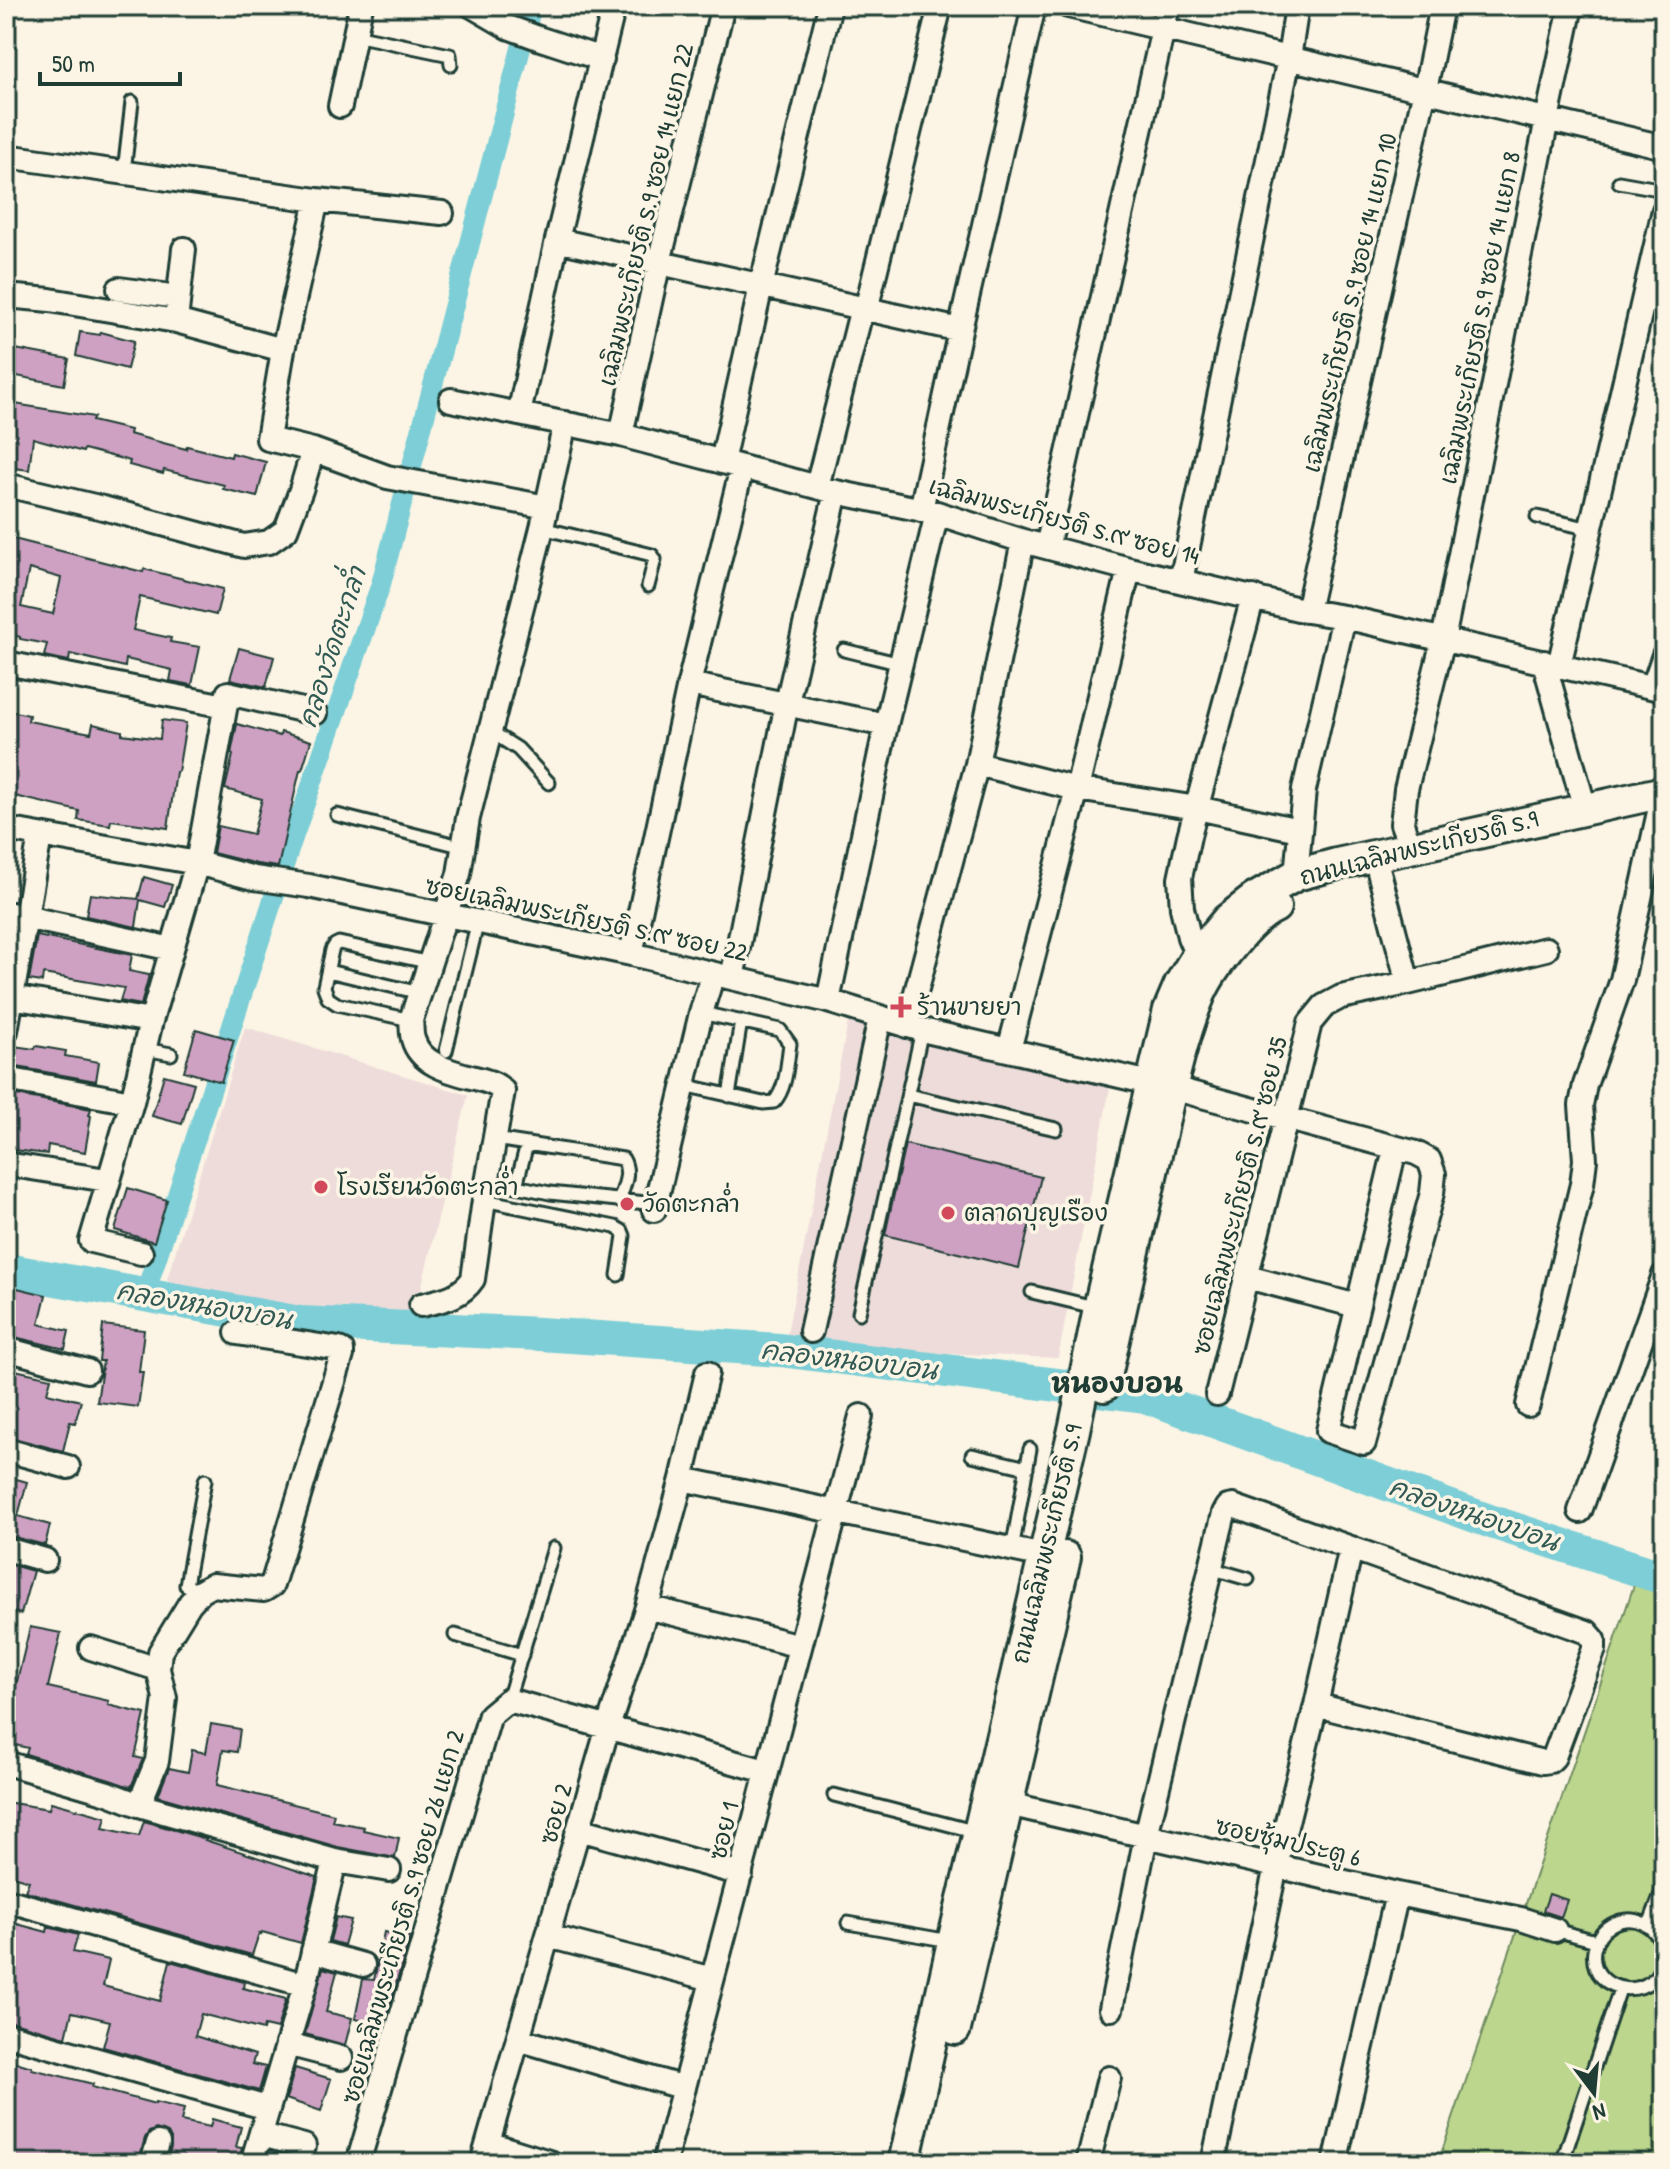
<svg xmlns="http://www.w3.org/2000/svg" width="1670" height="2169" font-family="'Patrick Hand','Playpen Sans Thai',sans-serif">
<rect width="100%" height="100%" fill="#fcf5e5"/>
<filter id="ink" filterUnits="userSpaceOnUse"><feTurbulence type="fractalNoise" baseFrequency=".0125" numOctaves="2"/><feDisplacementMap in="SourceGraphic" scale="16" xChannelSelector="R" yChannelSelector="G"/><feConvolveMatrix kernelMatrix="1 2 1 2 8 2 1 2 1" color-interpolation-filters="sRGB"/></filter>
<g filter="url(#ink)">
<path fill="#eedcda" d="M848,1022L1111,1083L1058,1358L839,1349L785,1344Z
M245,1027L468,1095L415,1314L327,1310L176,1293L167,1279Z"/>
<path fill="#bcd68d" stroke="#6e8a60" stroke-width="2" d="M1636,1579L1664,1591V2163H1438Z"/>
<g fill="none" stroke-linecap="round" stroke-linejoin="round">
<path stroke="#7dced6" stroke-width="20" d="M145,1294L292,841L381,584L532,6"/>
<path stroke="#7dced6" stroke-width="34" d="M6,1270L300,1323L540,1334L780,1350L1145,1396L1492,1522L1664,1578"/>
</g>
<path fill="#cea1c2" stroke="#1f3d34" stroke-width="2" fill-rule="evenodd" d="M80,332L100,335L101,332L134,341L127,369L76,356Z
M10,348L69,359L64,385L6,374Z
M15,404L94,417L92,421L130,430L129,434L186,449L187,446L231,457L232,453L266,462L257,497L223,489L224,485L164,470L163,474L129,465L130,461L84,449L83,452L33,438L29,470L6,467V437L9,438Z
M6,537L143,572L144,569L223,589L216,615L140,597L133,630L171,638L170,642L200,647L192,685L170,681L172,670L126,659L125,667L70,654L69,661L44,656L47,644L20,639V637L14,635L12,644H6ZM29,569L61,578L53,614L21,607Z
M239,648L274,657L266,687L230,679Z
M6,710L29,715L28,721L91,733L93,724L122,731V734L160,739L162,720L186,723L178,772H176L168,828L111,820L110,825L78,820L79,811L6,794Z
M237,724L280,736L281,732L311,741L302,770H300L278,867L257,864L213,853L218,826L253,834L262,799L225,789L233,755L231,754Z
M144,877L172,885L165,907L140,900L136,927L86,916L90,894L138,899Z
M37,936L132,955L129,971L149,975L141,1005L120,1001L124,988L43,974L42,982L29,980Z
M196,1029L234,1040L221,1082L184,1071Z
M6,1045L35,1049L36,1046L66,1051L65,1056L99,1062L96,1081L6,1065Z
M164,1075L194,1083L182,1124L152,1116Z
M6,1093L91,1109L89,1115L91,1116L85,1152L48,1145L47,1154L6,1149Z
M905,1144L1041,1177L1019,1268L885,1235Z
M128,1188L167,1200L154,1242L115,1230Z
M13,1287L46,1295L39,1324L69,1331L65,1349L6,1335V1316Z
M103,1325L144,1330L139,1372H143L138,1407L97,1402L103,1361H99Z
M6,1368L51,1378L47,1393L81,1401L75,1423L70,1422L63,1451L6,1436Z
M6,1476L27,1482L18,1516L50,1525L45,1545L6,1535Z
M8,1564L33,1571L21,1614L6,1610V1572Z
M30,1627L61,1633L48,1687L109,1701L108,1705L145,1714L135,1757L143,1759L131,1787L26,1754L28,1748L6,1743V1679L17,1681Z
M211,1724L240,1729L237,1752L223,1750L217,1785L334,1814L332,1821L364,1827L363,1830L399,1838L395,1858L338,1847L158,1796L169,1768L188,1772L192,1750L206,1753Z
M6,1802L49,1809L51,1802L106,1817L103,1828L139,1836L144,1821L206,1839L205,1840L317,1877L301,1943L262,1932L261,1935L259,1934L252,1955L25,1891L29,1881L6,1874Z
M1549,1894L1567,1900L1561,1917L1543,1911Z
M336,1917L351,1920L344,1945L330,1941Z
M6,1921L47,1932L48,1927L78,1935L73,1952L109,1960L103,1986L160,2001L170,1961L244,1982L243,1988L286,1999L277,2029L264,2026L263,2030L201,2014L195,2036L255,2055L252,2064L266,2067L259,2091L103,2047L110,2021L72,2012L66,2037L6,2020Z
M384,1932L410,1937L384,2025L355,2019L363,1979L374,1980Z
M323,1968L337,1972L326,2012L352,2018L345,2045L305,2034Z
M9,2060L32,2067V2069L93,2084L92,2087L155,2104V2102L184,2109L181,2121L210,2127L212,2119L241,2127L236,2147L242,2148L238,2163H167L171,2147V2139L168,2133L156,2129L149,2132L145,2138L138,2163H6V2069Z
M295,2068L331,2079L321,2111L286,2099Z"/>
<g fill="none" stroke-linecap="round" stroke-linejoin="round">
<g stroke="#1f3d34" stroke-width="17">
<path id="lane" d="M355,35L450,55L451,65
M124,172L132,102
M1619,182L1664,190
M1537,517L1591,529
M542,528L652,555L655,559L648,586
M844,650L901,664
M490,731L518,749L549,783
M337,815L464,847
M328,971L420,993
M411,1020L337,1004L328,998L324,987L332,950L335,945L339,943L431,963
M145,1049L171,1054
M446,1051L478,921
M684,1085L763,1103L774,1102C787,1088 787,1063 790,1044L780,1030L701,1013
M908,1095L1056,1129
M729,1096L741,1021
M495,1139L527,1144
M487,1180L516,1186
M484,1200L615,1227L622,1231L624,1236L618,1275
M619,1201C624,1186 631,1173 623,1159L527,1144L516,1186L550,1193L656,1204
M1032,1292L1098,1308
M859,1313L922,1030
M972,1455L1027,1468
M1012,1550L1030,1449
M1210,1568L1248,1579
M200,1592L186,1585L205,1480
M455,1635L522,1655
M508,1700L554,1548
M834,1795L977,1832
M848,1923L950,1941
M1649,1925L1664,1886
M1555,1930L1596,1941
M1664,1948C1655,1925 1634,1912 1611,1925C1601,1931 1596,1940 1594,1950C1587,1996 1662,2006 1664,1952
M1562,2163L1620,1989"/>
</g>
<g stroke="#1f3d34" stroke-width="28">
<path id="street" d="M472,6L508,27L541,39L602,59
M1068,6L1664,147
M340,106L361,6
M6,156L317,200L442,213
M317,200L283,350L268,439L313,450L387,477L547,507
M557,240L960,330
M119,289L178,297
M6,296L50,300L176,321L283,350
M866,310L940,6
M176,321L184,249
M451,400L621,435L836,492L937,513L1023,541L1129,569L1307,611L1344,617L1664,690
M519,414L557,240L614,6
M621,435L659,262L723,6
M722,462L761,286L830,6
M6,485L103,508L244,546L269,542L286,530L301,490L313,450
M817,487L862,308
M921,510L960,330L1034,6
M1047,547L1168,6
M1181,581L1289,58L1297,6
M1307,611L1425,90L1442,6
M1544,662L1585,809
M6,663L225,706
M1559,666L1664,210
M689,684L886,725
M1653,687L1664,655
M977,764L1077,789L1197,808L1299,830
M6,829L197,863L254,878L309,886L631,954L828,1001L922,1030L1150,1083
M1411,848L1402,824L1406,789L1443,640L1547,119L1571,6
M1379,872L1408,983
M1296,875L1304,790L1344,617
M6,913L172,949
M631,954L689,684L742,467
M1197,956L1189,937L1182,908L1180,878L1189,836L1253,597
M732,978L787,703L836,492
M6,996L151,1021
M828,1001L886,725L937,513
M907,1026L977,764L1023,541
M6,1031L40,836
M1009,1050L1077,789L1129,569
M6,1079L132,1102
M1172,1088L1416,1153L1429,1160L1434,1174L1432,1193L1364,1443L1328,1431L1395,1149
M6,1164L107,1180
M654,1210L701,1013L713,974
M141,1253L91,1241L132,1102L151,1021L197,863L228,693L315,713
M1247,1277L1357,1306
M421,1305C442,1300 460,1298 473,1279L484,1200L503,1091C496,1083 486,1081 475,1078C452,1072 420,1065 413,1039C411,1033 412,1026 411,1020L459,874L468,818L542,528L565,423
M811,1331L880,1018
M6,1349L87,1371
M1217,1394L1310,1023L1324,1006L1341,997L1408,983L1546,949
M1528,1405L1582,1184L1585,1160L1581,1105L1585,1085L1622,980L1659,812
M6,1450L68,1467
M682,1479L1044,1556
M1580,1511L1664,1275
M6,1549L45,1560
M647,1607L800,1646
M91,1648L158,1669
M6,1763L108,1793L139,1805L335,1861L389,1870
M1008,1804L1397,1894L1521,1919L1555,1930
M139,1805L157,1761L165,1698L158,1669L160,1652L190,1603L200,1592L212,1585L264,1590L272,1585L342,1355V1351L339,1349L237,1333
M579,1829L741,1874
M6,1900L305,1985
M548,1936L712,1979
M313,1951L363,1965
M1111,2009L1146,1836L1224,1513L1228,1507L1233,1506L1587,1632L1594,1640V1649L1554,1757L1550,1761L1543,1762L1316,1705
M6,2034L267,2108
M518,2039L684,2088
M287,2044L341,2058
M262,2135L304,2146
M488,2143L552,2163
M152,2163L158,2143
M252,2163L305,1985L335,1861
M358,2163L490,1715L508,1700L766,1771
M482,2163L608,1727L647,1607L682,1479L707,1373
M664,2163L861,1416
M1088,2163L1109,2078
M1213,2163L1276,1866L1316,1705L1351,1548
M1335,2163L1397,1894"/>
</g>
<g stroke="#1f3d34" stroke-width="36">
<path id="secondary" d="M1104,1386C1120,1310 1138,1234 1155,1159C1168,1104 1178,1046 1200,994C1211,969 1250,918 1275,907
M955,2029L1065,1557
M904,2163L953,1942L1074,1430L1099,1308L1169,1010L1180,984L1197,956L1227,920L1254,899L1296,875L1337,864L1664,792"/>
</g>
<use href="#lane" stroke="#fcf5e5" stroke-width="11"/>
<use href="#street" stroke="#fcf5e5" stroke-width="22"/>
<use href="#secondary" stroke="#fcf5e5" stroke-width="30"/>
</g>
</g>
<g fill="#d1495b" stroke="#fcf5e5" stroke-width="3">
<path d="M897 995h8v8h8v8h-8v8h-8v-8h-8v-8h8z"/>
<circle cx="321" cy="1187" r="8"/>
<circle cx="627" cy="1204" r="8"/>
<circle cx="948" cy="1213" r="8"/>
</g>
<g text-anchor="middle" stroke-width="7" stroke-linejoin="round" paint-order="stroke">
<g font-size="24" fill="#1f3d34" stroke="#fcf5e5">
<text transform="translate(646 215) rotate(-77)" y="8">เฉลิมพระเกียรติ ร.9 ซอย 14 แยก 22</text>
<text transform="translate(1350 303) rotate(-77)" y="8">เฉลิมพระเกียรติ ร.9 ซอย 14 แยก 10</text>
<text transform="translate(1480 318) rotate(-79)" y="8">เฉลิมพระเกียรติ ร.9 ซอย 14 แยก 8</text>
<text transform="translate(1064 521) rotate(15)" y="8">เฉลิมพระเกียรติ ร.๙ ซอย 14</text>
<text transform="translate(1419 848) rotate(-14)" y="8">ถนนเฉลิมพระเกียรติ ร.9</text>
<text transform="translate(586 919) rotate(12)" y="8">ซอยเฉลิมพระเกียรติ ร.๙ ซอย 22</text>
<text transform="translate(1240 1196) rotate(-76)" y="8">ซอยเฉลิมพระเกียรติ ร.๙ ซอย 35</text>
<text transform="translate(1047 1544) rotate(-77)" y="8">ถนนเฉลิมพระเกียรติ ร.9</text>
<text transform="translate(556 1814) rotate(-74)" y="8">ซอย 2</text>
<text transform="translate(724 1831) rotate(-76)" y="8">ซอย 1</text>
<text transform="translate(1288 1842) rotate(13)" y="8">ซอยซุ้มประตู 6</text>
<text transform="translate(403 1917) rotate(-74)" y="8">ซอยเฉลิมพระเกียรติ ร.9 ซอย 26 แยก 2</text>
</g>
<g font-size="24" fill="#1f3d34" stroke="#fcf5e5" text-anchor="start">
<text x="917" y="1015">ร้านขายยา</text>
<text x="337" y="1195">โรงเรียนวัดตะกล่ำ</text>
<text x="643" y="1212">วัดตะกล่ำ</text>
<text x="964" y="1221">ตลาดบุญเรือง</text>
</g>
<g font-size="26" font-style="italic" fill="#325a54" stroke="#fcf5e5">
<text transform="translate(332 647) rotate(-72)" y="9">คลองวัดตะกล่ำ</text>
<text transform="translate(204 1305) rotate(10)" y="9">คลองหนองบอน</text>
<text transform="translate(849 1360) rotate(7)" y="9">คลองหนองบอน</text>
<text transform="translate(1474 1514) rotate(19)" y="9">คลองหนองบอน</text>
</g>
<g font-size="28" font-weight="bold" fill="#1f3d34" stroke="#fcf5e5">
<text x="1117" y="1393">หนองบอน</text>
</g>
</g>
<rect width="1670" height="2169" fill="none" stroke="#fcf5e5" stroke-width="32"/>
<rect x="16" y="16" width="1638" height="2137" fill="none" stroke="#1f3d34" stroke-width="3" filter="url(#ink)"/>
<g transform="translate(1594 2093) rotate(164)" stroke="#fcf5e5" stroke-width="6" paint-order="stroke">
<path d="M0-6L14 30L0 20L-14 30Z" fill="#1f3d34"/>
<text y="-12" font-size="22" font-weight="bold" text-anchor="middle" fill="#1f3d34">N</text>
</g>
<path d="M40 72v12h140v-12" fill="none" stroke="#1f3d34" stroke-width="4"/>
<text x="52" y="72" font-size="24" fill="#1f3d34" stroke="#fcf5e5" stroke-width="6" paint-order="stroke">50 m</text>
</svg>
